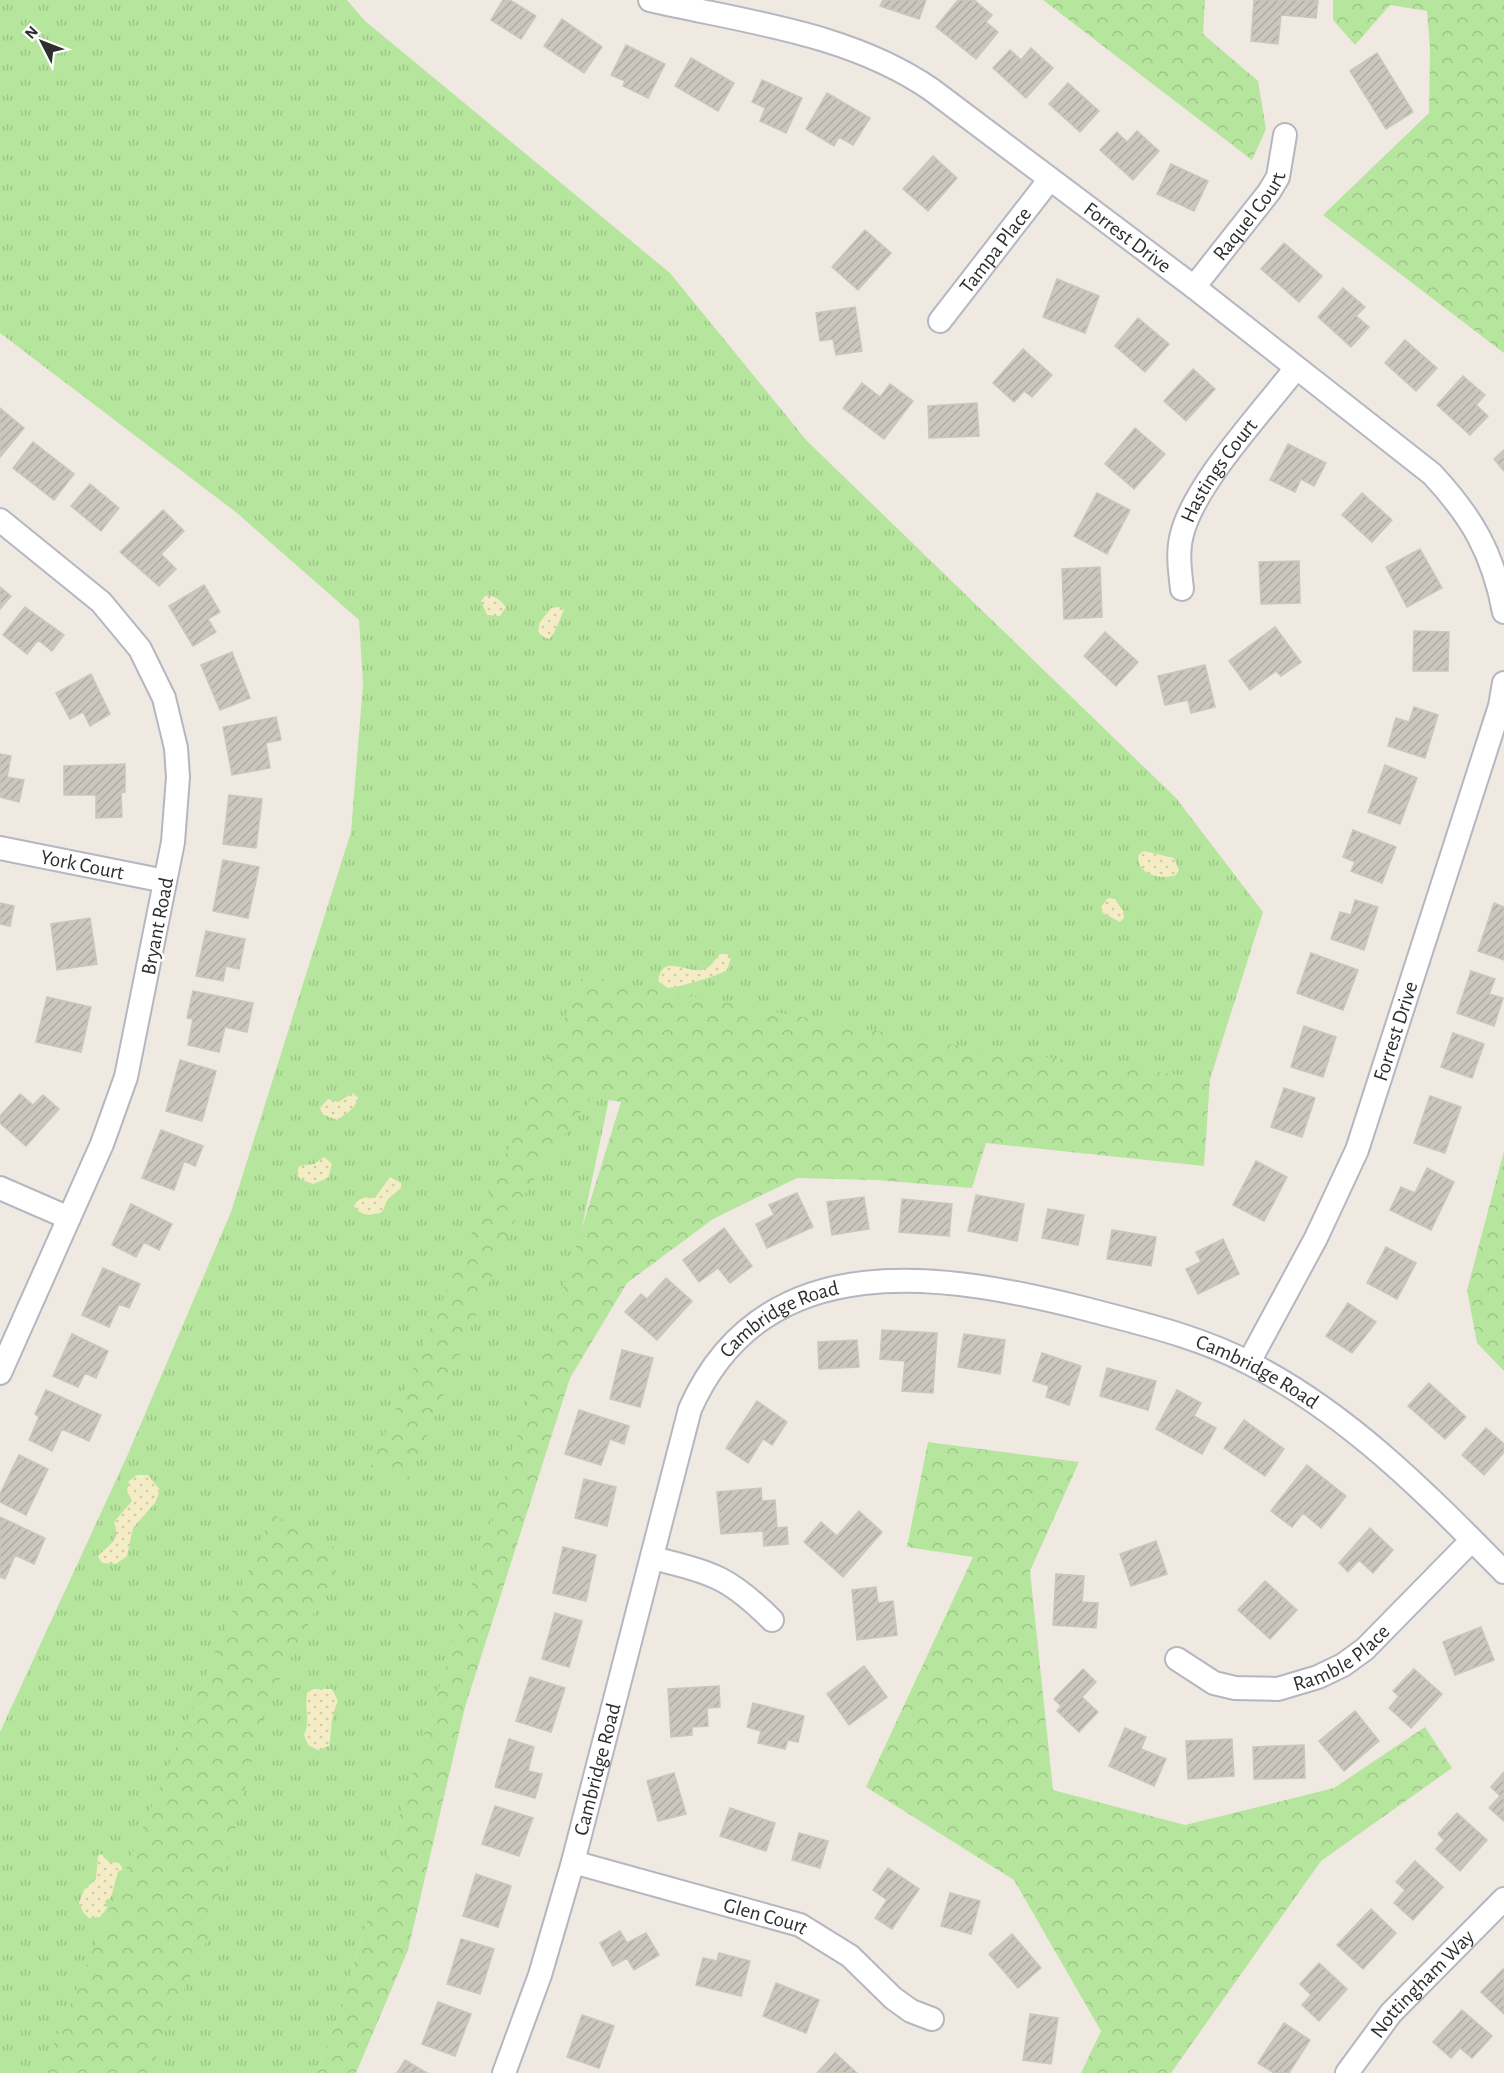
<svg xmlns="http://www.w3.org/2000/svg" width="1504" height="2073" font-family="'Alegreya Sans',sans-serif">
<defs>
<pattern id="grass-tufts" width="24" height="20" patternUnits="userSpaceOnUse" patternTransform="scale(1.5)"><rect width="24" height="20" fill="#b6e59e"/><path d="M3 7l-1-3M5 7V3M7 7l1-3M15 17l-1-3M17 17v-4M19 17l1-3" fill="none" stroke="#9dc588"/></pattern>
<pattern id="forest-crowns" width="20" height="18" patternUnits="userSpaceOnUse" patternTransform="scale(1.5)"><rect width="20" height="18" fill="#b6e59e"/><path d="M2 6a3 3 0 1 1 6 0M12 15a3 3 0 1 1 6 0" fill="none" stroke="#9dc588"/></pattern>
<pattern id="sand-dots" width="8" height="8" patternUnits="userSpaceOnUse" patternTransform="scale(1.5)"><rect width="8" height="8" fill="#f3ecc5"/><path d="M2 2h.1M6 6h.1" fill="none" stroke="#d1cbaa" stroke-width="1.8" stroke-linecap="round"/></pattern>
<pattern id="building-hatch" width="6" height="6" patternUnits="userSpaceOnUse" patternTransform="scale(1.5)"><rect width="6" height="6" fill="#cbc7bf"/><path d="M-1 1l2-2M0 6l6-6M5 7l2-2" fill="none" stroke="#afaba4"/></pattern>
</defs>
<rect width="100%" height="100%" fill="#efe9e1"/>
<path fill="url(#grass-tufts)" d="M0,0H347L365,21L670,273L807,441L1176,798L1263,912L1210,1079L1184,1076L617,1061L581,1232L329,2043L316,2073H0V1732L128,1454L231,1212L351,832L363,684L359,620L237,513L0,333Z"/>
<path fill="url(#forest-crowns)" d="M1043,0H1205L1203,34L1258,81L1266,129L1252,160Z
M1333,0H1504V353L1323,215L1429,113L1430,49L1427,11L1390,5L1355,45L1333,20Z
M583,976L947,1044L1210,1079L1204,1166L986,1143L972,1188L877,1180L797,1178L713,1219L627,1283L570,1378L465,1707L408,1950L356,2073H316L329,2043L621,1102L591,1097L527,1190L406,1486L370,1468Z
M1504,1151V1371L1477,1343L1467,1290Z
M928,1442L1079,1462L1030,1571L1053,1790L1185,1825L1334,1788L1425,1727L1452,1768L1321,1861L1171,2073H1081L1101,2031L1014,1880L866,1787L973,1557L907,1547Z
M272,1514L345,1553L265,1708L208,1938L164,2033L151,2073H42Z"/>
<path fill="url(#sand-dots)" d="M485,596C495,595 500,600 506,607L500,616L487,615L481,601Z
M559,607L564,610C560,618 556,633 549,639L542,636L538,631L540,622L551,608Z
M1144,851L1174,858L1179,870L1176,875C1161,880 1134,874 1139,854Z
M1108,898L1115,899L1123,911L1124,918L1120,922L1103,913L1101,907Z
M720,954H727L731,958L727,970C720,975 677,988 668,988L658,981C663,953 684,973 702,970C710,968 714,961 720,954Z
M353,1093L358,1098C355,1109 346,1114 337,1120L322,1114L320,1108L328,1099L338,1102Z
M324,1157L332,1164L328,1178L313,1184L300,1179L297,1174L299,1166L314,1164Z
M390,1177L401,1183V1188L388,1199L382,1212C370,1216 362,1217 354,1206C360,1196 365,1197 375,1198Z
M137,1475H148L160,1490L155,1503L133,1528L127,1556L116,1564L102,1563L98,1556C110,1543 121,1541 114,1522L132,1501L127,1491L129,1481Z
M313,1689H332L338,1701C329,1721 333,1727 329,1746L318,1750L308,1745L304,1735C311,1719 304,1709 307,1693Z
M101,1854L109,1862L119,1863L123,1869L118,1872L111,1897L105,1901L107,1908L100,1917L89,1918L83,1912L79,1903L84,1890L96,1879L98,1856Z"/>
<path fill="url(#building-hatch)" stroke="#cbc5ba" stroke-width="1.5" d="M503,0H510L536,16L521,39L491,20Z
M883,0H926L919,19L880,6Z
M958,0H974L992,15L986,22L998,32L976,59L936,27Z
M1254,0H1318L1316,18L1281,15L1278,44L1251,41Z
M562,19L602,47L584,73L544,46Z
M626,45L665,64L648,98L623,86L625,81L611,75Z
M1031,48L1053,68L1026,98L993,68L1010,50L1021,60Z
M1377,53L1413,112L1386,129L1350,71Z
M691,58L734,83L718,111L675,86Z
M762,80L802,98L786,133L760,121L765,108L752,102Z
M1068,83L1099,111L1080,132L1049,104Z
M827,93L870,118L853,145L839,137L834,146L806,129Z
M1137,131L1159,151L1133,180L1100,150L1117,132L1127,142Z
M933,156L957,178L928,211L903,189Z
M1171,164L1208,181L1194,211L1157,194Z
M865,230L891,253L858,290L832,267Z
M1284,243L1322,276L1299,302L1261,269Z
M1057,279L1099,296L1085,333L1043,317Z
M1343,288L1365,307L1356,316L1369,327L1351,347L1318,317Z
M855,307L862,351L836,355L833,339L820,341L816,313Z
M1138,318L1169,344L1145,372L1115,346Z
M1405,340L1437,368L1416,391L1385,363Z
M1023,349L1052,375L1032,397L1024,391L1014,402L993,383Z
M1193,369L1215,389L1186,421L1164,401Z
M1463,376L1485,395L1476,405L1488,416L1470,435L1437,405Z
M862,383L880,397L890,384L913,401L884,439L843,408Z
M977,403L979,436L929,438L928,406Z
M0,408L24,428L0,457Z
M1135,428L1165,454L1134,489L1105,464Z
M33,442L74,474L54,500L13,468Z
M1288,444L1326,463L1314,486L1301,479L1295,492L1270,480Z
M1504,450V471L1494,459Z
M90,484L119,508L101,531L71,506Z
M1097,493L1130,510L1107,554L1074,536Z
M1362,493L1392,520L1372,542L1342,515Z
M163,510L184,531L161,554L176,569L159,586L120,552Z
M1420,549L1442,588L1407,607L1386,567Z
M1299,561L1300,603L1261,604L1259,562Z
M1100,567L1102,617L1064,619L1062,569Z
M204,585L220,612L208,619L216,632L193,646L169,606Z
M0,587L11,596L0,609Z
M25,607L64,635L52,651L38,640L27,654L3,635Z
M1275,627L1301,662L1281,676L1276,671L1250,690L1229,661Z
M1414,631L1449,632L1448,671H1413Z
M1105,632L1138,662L1116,686L1084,656Z
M232,652L250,698L220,710L201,665Z
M1205,665L1215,707L1191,713L1188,700L1165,705L1158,676Z
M91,674L110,714L90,726L83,712L70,719L56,693Z
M1414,707L1438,715L1425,758L1388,746L1396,718L1409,722Z
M276,717L281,740L266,743L270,768L232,775L223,727Z
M0,754L11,756L7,777L24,780L19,802L0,797Z
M125,764V792L121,793L122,817L96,818V795H64V766Z
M1385,765L1417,778L1400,824L1368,812Z
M229,795L262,799L256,848L223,844Z
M1353,830L1396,847L1382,883L1351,871L1355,862L1343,857Z
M223,860L259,867L248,918L213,911Z
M1355,900L1378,907L1364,950L1331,939L1340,912L1351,915Z
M0,903L14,906L10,926L0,924Z
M1494,903L1504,907V960L1478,951Z
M90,918L97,964L57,970L51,924Z
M206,931L245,939L239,969L226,966L223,981L196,976Z
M1311,953L1358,970L1343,1010L1297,993Z
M1471,971L1495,979L1489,994L1503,998L1494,1026L1457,1013Z
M193,991L253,1003L247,1032L225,1027L219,1052L188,1045L193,1019L187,1018Z
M47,997L91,1007L81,1052L36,1042Z
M1304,1026L1336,1037L1323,1077L1291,1067Z
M1453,1033L1484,1044L1472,1078L1441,1067Z
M180,1060L216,1071L202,1121L166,1111Z
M1284,1088L1315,1098L1302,1137L1271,1127Z
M20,1094L33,1105L43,1095L59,1109L26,1146L0,1123V1116Z
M1430,1096L1461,1107L1445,1153L1414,1143Z
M161,1130L203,1146L195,1166L184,1161L174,1190L142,1178Z
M1256,1161L1287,1177L1264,1221L1233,1205Z
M1427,1168L1454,1182L1431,1230L1390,1210L1401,1187L1415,1193Z
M797,1193L813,1227L767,1248L756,1224L774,1215L769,1205Z
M976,1195L1024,1204L1017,1241L968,1231Z
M864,1197L869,1229L832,1235L827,1202Z
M902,1199L952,1204L949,1236L899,1232Z
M131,1204L172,1224L159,1250L144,1242L136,1257L112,1245Z
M1048,1209L1084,1215L1078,1245L1042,1238Z
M724,1228L752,1266L730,1283L718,1268L699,1282L683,1260Z
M1112,1230L1156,1237L1151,1266L1107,1259Z
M1223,1239L1239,1274L1198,1294L1186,1269L1201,1262L1196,1252Z
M1386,1247L1416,1263L1397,1299L1367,1283Z
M103,1268L140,1284L129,1308L119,1304L109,1327L82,1315Z
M666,1278L692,1301L657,1340L625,1312L641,1294L647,1299Z
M1348,1303L1376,1322L1352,1353L1326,1336Z
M882,1330L937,1333L933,1393L902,1391L905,1361L880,1359Z
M72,1334L108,1351L96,1378L85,1373L78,1387L53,1376Z
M964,1334L1005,1340L1000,1374L958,1367Z
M857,1340L859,1367L819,1369L818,1342Z
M622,1350L653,1358L640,1407L610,1399Z
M1042,1353L1081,1366L1069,1405L1046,1397L1049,1386L1033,1381Z
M1107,1368L1156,1381L1148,1410L1100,1396Z
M1429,1383L1466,1417L1445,1439L1408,1406Z
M46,1390L101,1415L89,1441L62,1429L52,1451L29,1440L39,1417L35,1414Z
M1177,1390L1201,1403L1194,1416L1216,1428L1202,1454L1156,1429Z
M757,1401L787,1422L772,1445L763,1439L748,1463L726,1448Z
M579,1410L629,1426L624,1444L610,1439L601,1465L565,1454Z
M1244,1420L1284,1449L1265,1476L1224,1448Z
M1486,1428L1504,1444V1452L1484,1475L1462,1455Z
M19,1455L48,1469L26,1515L0,1502V1494Z
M1307,1465L1346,1496L1321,1528L1303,1513L1292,1527L1271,1511Z
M584,1479L616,1487L607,1526L575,1518Z
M761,1488L762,1501L775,1500L777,1528L787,1527L788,1544L764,1546L763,1531L721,1534L717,1492Z
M859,1511L882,1532L843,1577L804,1542L821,1522L837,1536Z
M0,1517L45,1538L34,1564L15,1555L5,1579L0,1577Z
M1370,1528L1393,1550L1373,1573L1359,1560L1348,1572L1339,1563Z
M1156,1541L1167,1574L1131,1586L1120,1554Z
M563,1547L596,1555L586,1601L553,1593Z
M1056,1574L1084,1576L1082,1602L1098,1603L1096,1628L1053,1625Z
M1265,1581L1297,1610L1270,1639L1238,1610Z
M876,1587L878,1603L893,1601L897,1635L857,1640L852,1590Z
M555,1613L582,1621L569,1667L542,1659Z
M1481,1627L1494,1660L1455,1675L1443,1642Z
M864,1666L887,1697L849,1725L827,1694Z
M1083,1669L1096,1682L1082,1697L1098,1712L1079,1732L1057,1711L1061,1706L1054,1699Z
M1414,1669L1442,1694L1411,1728L1389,1708L1399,1696L1393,1691Z
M530,1677L565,1688L551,1732L516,1721Z
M719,1686L720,1707L707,1708L708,1726L692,1727V1735L671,1737L668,1689Z
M753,1703L804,1716L798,1742L788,1740L785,1749L758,1743L761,1731L747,1727Z
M1355,1711L1379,1741L1344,1771L1319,1741Z
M1125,1728L1146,1737L1141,1749L1166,1759L1154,1786L1109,1766Z
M509,1739L534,1747L528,1771L542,1774L535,1798L495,1787Z
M1232,1739L1234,1776L1188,1779L1186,1741Z
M1304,1745L1305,1778L1254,1779L1253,1747Z
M1504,1772V1821L1489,1808L1500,1796L1491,1787Z
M674,1773L686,1814L658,1821L647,1781Z
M495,1806L533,1818L519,1856L482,1844Z
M730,1808L775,1823L766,1851L720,1836Z
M1457,1813L1487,1840L1460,1871L1436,1849L1444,1840L1438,1834Z
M799,1833L828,1841L820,1868L792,1860Z
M1415,1861L1443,1887L1413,1920L1394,1903L1405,1890L1396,1882Z
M888,1868L919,1889L892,1929L875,1918L887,1900L873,1890Z
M476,1874L511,1886L498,1927L463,1916Z
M950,1893L980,1901L971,1934L941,1926Z
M1371,1909L1396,1933L1363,1969L1337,1945Z
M620,1931L627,1943L646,1933L659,1955L634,1970L627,1958L613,1966L600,1943Z
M1012,1934L1041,1968L1018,1988L989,1954Z
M461,1939L494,1949L480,1994L447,1984Z
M719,1953L750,1961L741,1996L696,1985L703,1958L717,1961Z
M1319,1963L1347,1989L1319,2021L1302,2005L1311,1995L1300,1984Z
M1504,1968V2014L1481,1992Z
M776,1983L819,2000L806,2033L763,2016Z
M438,2002L471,2014L455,2056L422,2044Z
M1462,2010L1492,2036L1472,2058L1460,2048L1451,2058L1433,2042Z
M1030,2014L1058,2018L1051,2064L1023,2060Z
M582,2015L614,2026L599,2068L567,2057Z
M1284,2023L1310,2040L1289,2073H1274L1258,2063Z
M835,2053L857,2073L818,2072Z
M405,2060L427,2073H397Z"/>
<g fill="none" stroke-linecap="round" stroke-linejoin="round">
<g stroke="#b4b7c1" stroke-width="26">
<g id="street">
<path id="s1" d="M650,0C745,22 850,33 932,90L1194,287L1432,474C1472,517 1493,553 1504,612"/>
<path id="s2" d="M1194,287L1269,192L1278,177L1285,135"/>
<path id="s3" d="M940,321L1050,179"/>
<path d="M0,520L101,602L140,649L164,698L176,748L178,777L173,842L126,1077L102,1144L0,1373"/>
<path id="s4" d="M1182,589C1180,571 1177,552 1182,534C1195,483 1263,411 1296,368"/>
<path id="s5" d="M0,848L165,881"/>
<path d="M0,1188L69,1218"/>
<path id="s6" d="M1249,1362L1316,1238L1357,1150L1500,706L1504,683"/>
<path d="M653,1558C712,1573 728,1576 772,1620"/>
<path id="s7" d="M1177,1659L1214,1683L1235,1688L1278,1689L1318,1677L1343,1665L1365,1649L1472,1540"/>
<path id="s8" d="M573,1862L800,1925L850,1956L893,1998L911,2011L932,2019"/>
<path id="s9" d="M504,2073L540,1975L573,1862L690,1409C764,1242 946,1273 1090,1310C1143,1324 1200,1337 1249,1363C1348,1413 1427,1494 1504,1572"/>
<path id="s10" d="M1347,2073L1391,2013L1504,1899"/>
</g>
</g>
<use href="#street" stroke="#fff" stroke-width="22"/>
</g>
<g text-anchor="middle" stroke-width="5" stroke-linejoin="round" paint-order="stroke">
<g font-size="21" fill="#2e2e2e" stroke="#fff">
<text dy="7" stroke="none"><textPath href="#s2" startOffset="90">Raquel Court</textPath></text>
<text dy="7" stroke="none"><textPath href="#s1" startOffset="543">Forrest Drive</textPath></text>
<text dy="7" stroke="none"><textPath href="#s3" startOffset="90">Tampa Place</textPath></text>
<text dy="7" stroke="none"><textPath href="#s4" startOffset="129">Hastings Court</textPath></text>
<text dy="7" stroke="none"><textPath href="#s5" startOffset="84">York Court</textPath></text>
<text transform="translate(157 926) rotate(-79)" y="7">Bryant Road</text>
<text dy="7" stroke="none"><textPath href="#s6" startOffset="363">Forrest Drive</textPath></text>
<text dy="7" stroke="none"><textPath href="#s9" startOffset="822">Cambridge Road</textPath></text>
<text dy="7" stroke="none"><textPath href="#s9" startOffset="1324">Cambridge Road</textPath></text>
<text dy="7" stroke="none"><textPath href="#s7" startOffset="180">Ramble Place</textPath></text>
<text dy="7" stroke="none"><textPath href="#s9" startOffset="318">Cambridge Road</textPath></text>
<text dy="7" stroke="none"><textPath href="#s8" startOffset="200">Glen Court</textPath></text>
<text dy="7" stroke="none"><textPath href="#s10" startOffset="117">Nottingham Way</textPath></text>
</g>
</g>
<g transform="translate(42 42) rotate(312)" stroke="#ffffff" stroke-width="4.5" paint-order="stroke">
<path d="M0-4.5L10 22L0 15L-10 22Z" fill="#2e2e2e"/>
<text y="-9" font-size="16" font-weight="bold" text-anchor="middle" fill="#2e2e2e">N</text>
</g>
</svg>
